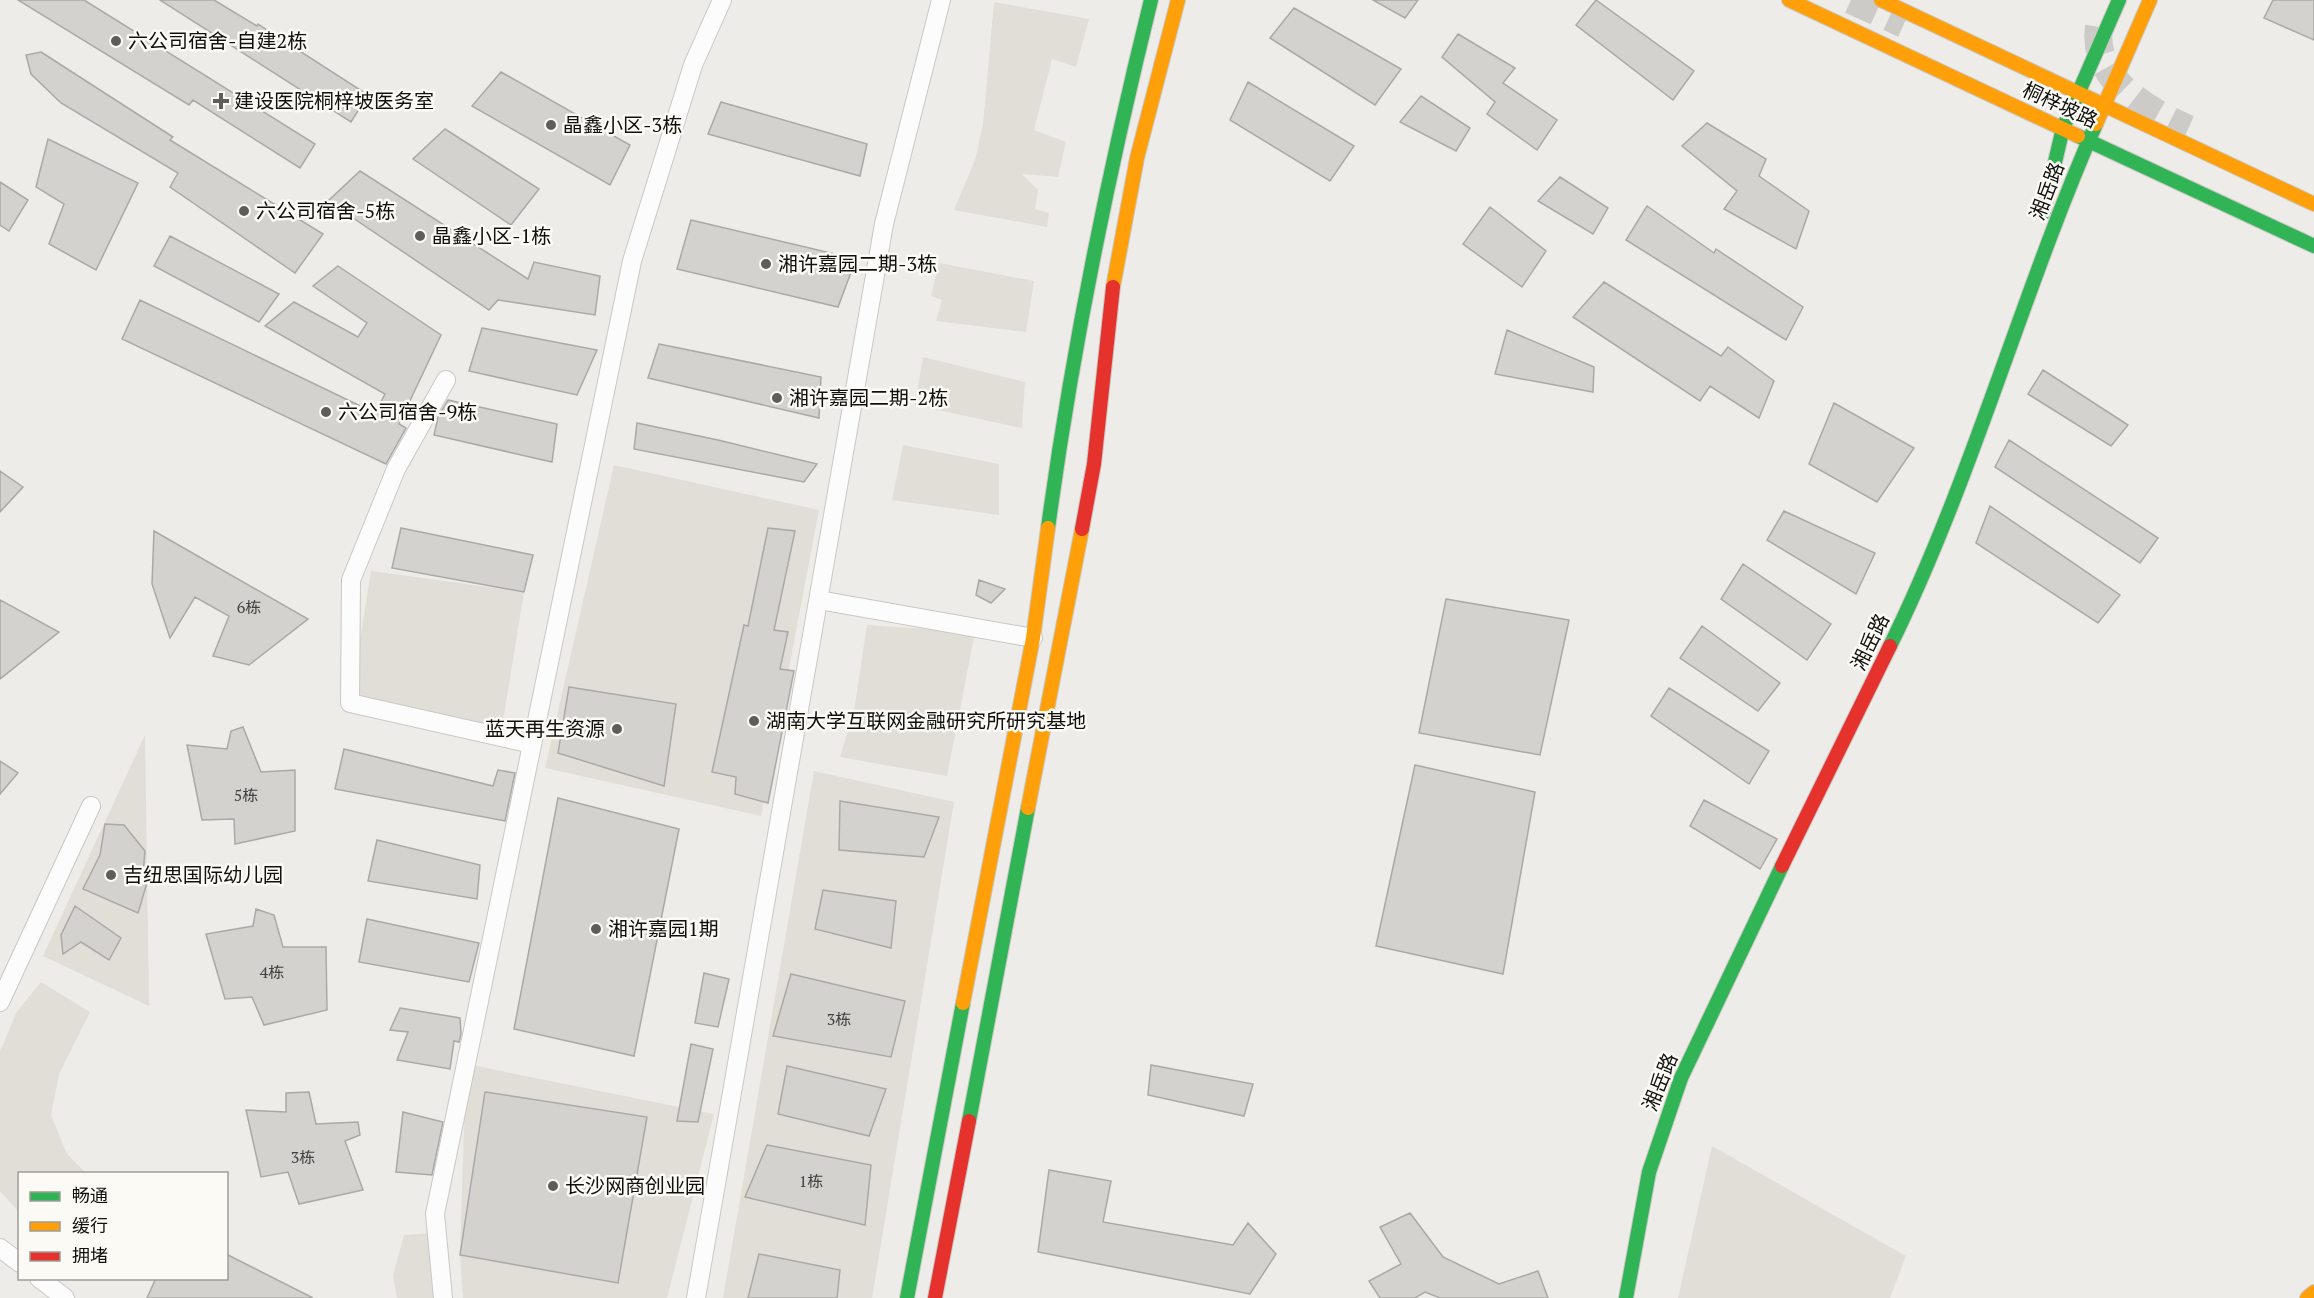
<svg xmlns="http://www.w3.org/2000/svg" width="2314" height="1298" font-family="'PT Serif','Noto Sans SC',serif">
<rect width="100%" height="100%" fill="#edece8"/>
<path fill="#e0ded7" d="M994,2L1089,19L1076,67L1052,59L1034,130L1066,142L1058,177L1022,174L1038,190L1035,209L1049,213L1047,227L954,210L975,160L983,125Z
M939,263L1034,281L1026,332L936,321L942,300L931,296Z
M923,357L1025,382L1022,428L915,405Z
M903,445L999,464V515L892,500Z
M614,465L819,510L761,816L545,768Z
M371,571L524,592L501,733L350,703Z
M867,625L975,632L947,776L840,757L854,711Z
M145,735L149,1006L43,956Z
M814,771L954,802L872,1298H723Z
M41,982L90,1012L59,1074L51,1115L67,1154L86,1173L20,1174L19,1212L0,1191V1052L16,1013Z
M466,1064L714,1114L667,1298H463L460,1255Z
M1712,1146L1906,1256L1890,1298H1678Z
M432,1233L437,1298H397L393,1276L404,1235Z"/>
<path fill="#d3d2cf" stroke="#aaa9a7" stroke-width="1.5" d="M18,0H84L315,144L300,168L193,100L189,105Z
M160,0H214L257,26L258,24L368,95L351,122Z
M1373,0H1418L1405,18Z
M1596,0L1694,71L1673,100L1576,25Z
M2273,0H2314V40L2264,18Z
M1294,8L1401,69L1375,105L1270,38Z
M1458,34L1515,68L1503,83L1557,120L1537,150L1487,114L1495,102L1442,57Z
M41,52L173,137L170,140L323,234L295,273L170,187L178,173L61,103L31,74L26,55Z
M501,72L630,145L610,185L472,106Z
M1248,82L1354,146L1330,181L1230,120Z
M1421,96L1470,128L1456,151L1400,122Z
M721,102L867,144L860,176L708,134Z
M1707,123L1766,159L1759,176L1809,211L1796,249L1724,209L1737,191L1682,146Z
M445,129L539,189L511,225L413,159Z
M48,139L138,183L96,270L49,244L64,204L36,187Z
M360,171L528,279L534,262L600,276L595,315L498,300L489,310L328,201Z
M1560,177L1608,208L1593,234L1538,201Z
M0,182L28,200L9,231L0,225Z
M1647,206L1714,253L1716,249L1803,307L1786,340L1626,240Z
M1490,207L1546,251L1522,287L1463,244Z
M691,220L856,259L838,307L677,269Z
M170,236L279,294L259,322L154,266Z
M338,266L441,335L399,424L406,428L386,464L122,339L140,300L375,413L385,394L265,326L294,302L358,337L367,323L313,286Z
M1604,282L1721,356L1728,347L1774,381L1759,418L1710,386L1700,401L1573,317Z
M482,328L597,350L577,395L469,371Z
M1507,330L1594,367L1593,392L1495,374Z
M659,344L821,377L819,418L648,378Z
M2043,370L2128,425L2111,446L2028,394Z
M448,400L557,424L552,462L434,435L438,417Z
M1834,403L1914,448L1877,502L1809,464Z
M637,423L718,440L817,464L804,482L634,449Z
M2009,440L2158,538L2140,563L1995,467Z
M0,471L23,487L0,512Z
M1990,506L2120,595L2098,623L1976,543Z
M1784,511L1875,553L1856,594L1767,540Z
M401,528L533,555L524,592L392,568Z
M768,528L795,531L774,630L788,632L780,669L794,671L768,803L735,794L736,777L712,772L744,625L748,626Z
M154,531L308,619L249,665L213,656L229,616L195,597L170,638L152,584Z
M1743,564L1831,624L1807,660L1721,599Z
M979,580L1005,589L991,603L976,595Z
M1446,599L1569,620L1540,755L1419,733Z
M0,600L59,632L0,679Z
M1702,626L1780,683L1758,711L1680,658Z
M569,687L676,704L664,786L558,753Z
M1669,688L1769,751L1749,784L1651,716Z
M243,727L261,772L295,770V831L235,844L234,819L202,820L187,745L227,749L231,731Z
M344,749L493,786L498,770L515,773L505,821L335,789Z
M0,761L18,773L0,794Z
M1415,765L1535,792L1503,974L1376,946Z
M558,798L679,829L634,1056L514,1029Z
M1704,800L1777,839L1760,869L1690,826Z
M840,801L939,817L924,857L839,850Z
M105,824L124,825L145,851L143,874L146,886L138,913L83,889L100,855Z
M377,840L480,865L477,899L368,881Z
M823,890L896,901L891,948L815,929Z
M75,906L121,938L109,960L81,942L63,954L61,935Z
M256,909L274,915L283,947H326L327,1010L264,1025L252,997L225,999L206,934L253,926Z
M367,919L479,943L469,982L359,962Z
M704,973L729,979L718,1027L695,1023Z
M791,974L905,1001L891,1057L773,1036Z
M400,1008L460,1018L461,1034L459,1042L454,1041L450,1069L397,1060L408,1032L390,1030Z
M691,1044L713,1049L698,1122L677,1121Z
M1151,1065L1253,1084L1244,1116L1148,1095Z
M787,1066L886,1089L869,1136L778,1114Z
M309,1092L316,1124L358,1122L360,1135L345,1141L363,1190L299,1204L288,1172L261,1177L246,1110L286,1112V1093Z
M485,1092L647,1117L618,1283L460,1255Z
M403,1112L443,1122L432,1175L396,1172Z
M767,1145L871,1165L865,1225L745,1197Z
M1049,1170L1111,1181L1103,1222L1233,1245L1248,1223L1276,1254L1250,1294L1038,1252Z
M1410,1213L1443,1257L1499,1284L1538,1271L1548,1298H1440L1425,1292L1415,1298H1380L1369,1281L1401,1264L1380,1227Z
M226,1254L313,1298H147L156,1278H226Z
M759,1254L840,1270L837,1298H748Z"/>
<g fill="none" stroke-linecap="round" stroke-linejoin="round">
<path stroke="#cccbc7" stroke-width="28" stroke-dasharray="28 14" stroke-linecap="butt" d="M1851,0L1904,24
M2099,27C2091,79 2148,111 2188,129"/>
<g stroke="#c9c8c5" stroke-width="20">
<path id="street" d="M446,380L396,469L351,580L350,703L532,744
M819,600L1033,638
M0,1002L91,806
M0,1248L20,1263
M39,1278L65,1298
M443,1298L435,1214L632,261L693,65L722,0
M696,1298L884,224L941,0"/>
</g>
<g stroke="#c9c8c5" stroke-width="16">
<path id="fast" d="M2078,136L2314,246
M2043,213L2063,128L2119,0
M1048,528C1072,350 1108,174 1151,0
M1890,646C1973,477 2021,295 2096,124
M969,1121L1028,808
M907,1298L963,1003
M1626,1298L1649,1172L1681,1078L1782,866"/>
</g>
<g stroke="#c9c8c5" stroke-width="16">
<path id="slow" d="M1789,0L2078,136
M1881,0L2314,204
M2096,124L2150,0
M1113,287L1137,158L1178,0
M1028,808L1082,529
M963,1003L1033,638L1048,528
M2307,1298L2314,1292"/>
</g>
<g stroke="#c9c8c5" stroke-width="16">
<path id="jam" d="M1082,529L1094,464L1113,287
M1782,866L1890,646
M935,1298L969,1121"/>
</g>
<use href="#street" stroke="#fcfcfc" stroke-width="18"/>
<use href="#fast" stroke="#30b455" stroke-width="14"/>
<use href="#slow" stroke="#ff9f0a" stroke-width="14"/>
<use href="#jam" stroke="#e5322d" stroke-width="14"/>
</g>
<g fill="#5d5d5a" stroke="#fbfaf5" stroke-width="2">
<circle cx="116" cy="41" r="6"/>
<path d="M218 92h6v6h6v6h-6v6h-6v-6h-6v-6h6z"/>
<circle cx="551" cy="125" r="6"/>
<circle cx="244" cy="211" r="6"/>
<circle cx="420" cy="236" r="6"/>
<circle cx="766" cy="264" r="6"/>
<circle cx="777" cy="398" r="6"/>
<circle cx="326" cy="412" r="6"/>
<circle cx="754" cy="721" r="6"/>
<circle cx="617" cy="729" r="6"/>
<circle cx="111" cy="875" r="6"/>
<circle cx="596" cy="929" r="6"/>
<circle cx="553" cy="1186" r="6"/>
</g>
<g text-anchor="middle" stroke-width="5" stroke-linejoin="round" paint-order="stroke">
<g font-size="16" fill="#41403e">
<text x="249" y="613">6栋</text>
<text x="246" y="801">5栋</text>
<text x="272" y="978">4栋</text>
<text x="839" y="1025">3栋</text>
<text x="303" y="1163">3栋</text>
<text x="811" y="1187">1栋</text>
</g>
<g font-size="20" fill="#10100e" stroke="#fbfaf5" text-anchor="start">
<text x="128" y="48">六公司宿舍-自建2栋</text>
<text x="234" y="108">建设医院桐梓坡医务室</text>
<text x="563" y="132">晶鑫小区-3栋</text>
<text x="256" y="218">六公司宿舍-5栋</text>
<text x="432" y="243">晶鑫小区-1栋</text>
<text x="778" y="271">湘许嘉园二期-3栋</text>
<text x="789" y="405">湘许嘉园二期-2栋</text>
<text x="338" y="419">六公司宿舍-9栋</text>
<text x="766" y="728">湖南大学互联网金融研究所研究基地</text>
<text x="605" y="736" text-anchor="end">蓝天再生资源</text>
<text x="123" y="882">吉纽思国际幼儿园</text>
<text x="608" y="936">湘许嘉园1期</text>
<text x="565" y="1193">长沙网商创业园</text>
</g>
<g font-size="20" fill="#10100e" stroke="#fbfaf5">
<text transform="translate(2060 105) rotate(25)" y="7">桐梓坡路</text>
<text transform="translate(2047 191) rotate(-69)" y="7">湘岳路</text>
<text transform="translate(1870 642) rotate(-64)" y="7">湘岳路</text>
<text transform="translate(1660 1082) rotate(-68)" y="7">湘岳路</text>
</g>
</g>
<rect x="18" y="1172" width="210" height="108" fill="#fbfaf5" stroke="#9d9c99" stroke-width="1.5"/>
<rect x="30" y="1192" width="30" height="9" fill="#30b455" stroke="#9d9c99" stroke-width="1.5"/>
<text x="72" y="1202" font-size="18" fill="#10100e">畅通</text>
<rect x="30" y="1222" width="30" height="9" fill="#ff9f0a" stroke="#9d9c99" stroke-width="1.5"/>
<text x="72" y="1232" font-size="18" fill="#10100e">缓行</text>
<rect x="30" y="1252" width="30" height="9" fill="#e5322d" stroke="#9d9c99" stroke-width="1.5"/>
<text x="72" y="1262" font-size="18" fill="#10100e">拥堵</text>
</svg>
